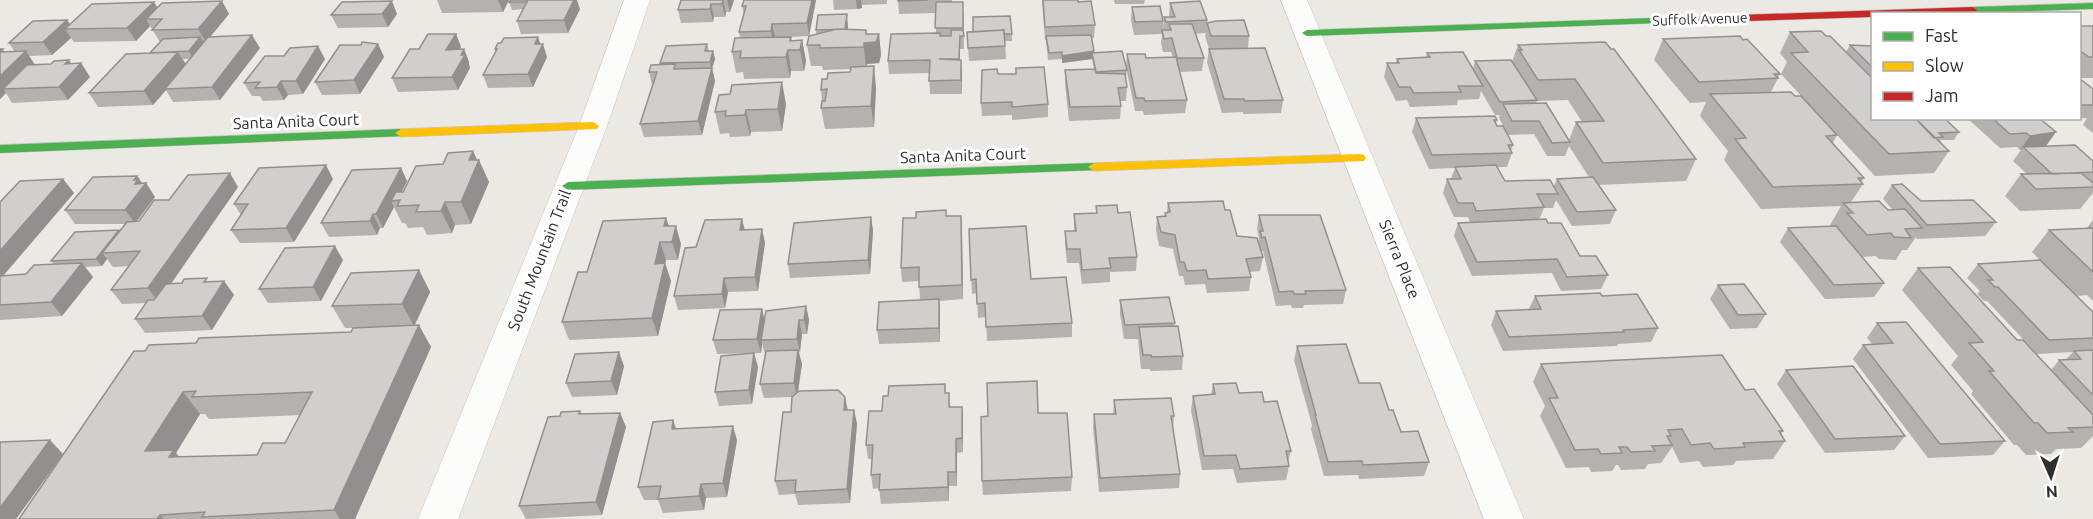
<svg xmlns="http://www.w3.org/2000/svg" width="2093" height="519" font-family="Ubuntu,sans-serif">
<rect width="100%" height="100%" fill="#ece8e4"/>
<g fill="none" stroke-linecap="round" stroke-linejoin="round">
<g stroke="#c5c4c5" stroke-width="1">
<path id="street" d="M624,0H650L607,126L458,519H418L579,126Z
M1281,0H1307L1524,519H1484Z"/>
</g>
<g stroke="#c5c4c5" stroke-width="1">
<path id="fast" d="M2093,3V9L1972,13L1967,10L1972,7Z
M1682,17L1686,18V22L1307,36L1302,33L1307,30Z
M401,129L407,133L405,136L0,153V145Z
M1094,163L1098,164L1100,167L1098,170L568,190L562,186L568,182Z"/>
</g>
<g stroke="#c5c4c5" stroke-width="1">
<path id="slow" d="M593,122L599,126L597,129L401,137L395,133L401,129Z
M1360,154L1364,155L1366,158L1364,161L1094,171L1088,167L1094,163Z"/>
</g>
<g stroke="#c5c4c5" stroke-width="1">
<path id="jam" d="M1972,7L1977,10L1976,12L1872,14V17L1682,23L1677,20L1682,17Z"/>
</g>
<use href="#street" fill="#fcfcfb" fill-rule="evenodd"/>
<use href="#fast" fill="#4caf50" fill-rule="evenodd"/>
<use href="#slow" fill="#ffc107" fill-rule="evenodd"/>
<use href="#jam" fill="#c62828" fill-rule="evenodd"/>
</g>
<path fill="#b4b1af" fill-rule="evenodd" d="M437,0H509L503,12L442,13Z
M511,0L580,9L568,33L521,34L517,21L523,9L512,10L509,2Z
M681,0H734L730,12H726L725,17H714L713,22L681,23L678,10Z
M744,0H816L809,36L816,34V30L848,27V29L867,34H879L881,55L879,63L867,64V67L876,88L874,127L825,129L821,108L822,101L821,90L827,79L850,72V69L823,70L822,66H811L807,45L809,36L791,37L792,41L802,40L806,61L804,71H791L790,78L744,79L743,72L736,73L732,52L740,38L739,32L744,14L742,6Z
M833,0H887V4L862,5V8L857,9L834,10Z
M898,0H952V2L964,15V49H960V60L962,74V94H930L929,73L889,74L888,61L936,33V13L899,14Z
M1042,0H1078L1095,25L1094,38H1091L1094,52L1127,70L1126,78H1125L1127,87L1126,101H1120L1121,106L1120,119L1069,121L1065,84V70L1094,69L1092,59L1062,63V59L1048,60L1046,40H1045Z
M1114,0H1145L1144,4H1115Z
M222,1L229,14L210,37L260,48L220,100L173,102L166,90L153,105L98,107L89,93L151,53L160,42L150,26L136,41L74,42L71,38L52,55L29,56L35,65L81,63L90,77L68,100L12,103L6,93L0,99V49H3L5,52H15L9,43L67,20L70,24L154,2L157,8ZM183,59H190L186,64Z
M1170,3L1207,20V23L1249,36L1248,48L1283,100L1281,113L1243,114V112L1222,113L1207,62L1209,49L1205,36L1206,33L1195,34L1204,58L1202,71L1179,72L1187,100L1185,113L1144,115L1143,111H1135L1126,67L1127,54L1146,58L1173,57L1171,52H1163L1161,43L1162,34L1134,35L1131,20L1132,7L1163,21V30L1164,17H1169Z
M397,14L388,27L338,28L331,15Z
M2079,26H2093V78H2079Z
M967,32L1012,34V41H1005L1006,59L969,61Z
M1790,32L1826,36L1846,52L1850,45L1872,46V118L1959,132L1954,140H1941L1940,143L1949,151L1934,173L1875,176L1823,120L1837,135L1833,143L1864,178L1861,182L1863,184L1851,202L1888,210H1893L1883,199L1892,185L1921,201L1996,222L1985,236L1917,239L1916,237L1907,250H1902L1896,260L1879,259L1876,256L1861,257L1884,283L1874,297L1825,299L1780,242L1788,228L1831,227L1830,225L1841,206L1761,209L1724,160L1728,151L1700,116L1706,102L1690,103L1654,60L1663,39L1780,74L1771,92L1795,96H1801L1781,74L1787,62L1780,53Z
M456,34L461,47L459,49H464L469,62V64L470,68L458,90L398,92L392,78L419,49Z
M1605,42L1696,159L1686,181L1599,185L1616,210L1610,224L1572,226L1556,200L1553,208H1544L1539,220L1548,223L1580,256L1608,275L1601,289L1561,291L1552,273L1472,276L1454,236L1458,223L1470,222L1468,217H1454L1443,193L1447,179H1451L1455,168L1429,169L1412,132L1416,118L1497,120L1496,124L1513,145L1511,151L1512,153L1507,167H1497L1505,181L1554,186L1557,179L1589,177L1569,146L1565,156H1547L1534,134L1508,135L1499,118L1500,115H1495L1481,91L1479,99L1458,100L1457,105L1410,107L1407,100L1396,101L1384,77L1387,63H1396L1397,59L1426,57L1427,53L1473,69L1475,61L1512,62L1518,45ZM1568,100L1582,122H1576L1569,140L1536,103L1537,101Z
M378,44L384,57L360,94L322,95L315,82Z
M541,44L547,57L533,87L488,88L483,75L496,52L495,49Z
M707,44L709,51H713L715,59L712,68L715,81L702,135L644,137L640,124L652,85L649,72L661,65L660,63Z
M325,59L303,94L288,95L284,100L263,101L260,96H252L244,83Z
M998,74L1048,104V117L1012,120V115L982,116L981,103Z
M2079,78L2093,89V133L2083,125L2087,118L2058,119L2057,118H2079Z
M786,104L782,131L751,132L750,136L730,137L729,133L720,134L715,112Z
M1967,118H2039L2046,146L2041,147L2093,161V193L2080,209L2020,211L2005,196L2021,174H2027L2013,161L2021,150H2020L2017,147L2000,148Z
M473,151L489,182L471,224L455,225L452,233L427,235L423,227L408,228L405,223H402L394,207L383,228H380L377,235L329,237L321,223L401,168L407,181L402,192L443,164Z
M137,176L142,183H146L155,197L137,221H139L169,200L238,187L171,284L224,281L234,295L212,330L145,333L135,319L146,303L122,304L111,290L129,266L113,267L107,259L102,266L85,267L93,277L62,316L0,320V202L63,179L74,193L3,276L26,274L54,264L51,261L119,230L120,231L125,224H75L65,210Z
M333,179L294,242L240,243L231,230L241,215L234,204Z
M1168,203L1225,210L1237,236L1258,243L1259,238L1257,229L1259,215L1346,290L1343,304L1304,305L1303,308H1292L1291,305L1276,306L1263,251H1261L1263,257L1260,271L1250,272L1251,277L1249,291L1207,293L1205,284L1185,285L1183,276H1179L1173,249L1159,246L1156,230L1157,217L1165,216V213L1167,212Z
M1096,206L1118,213L1137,257L1136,271L1110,272V282L1082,284L1079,263H1067L1065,245V231H1074V214L1096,213Z
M946,210V216H961L963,299L939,301L940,313V342L879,344L877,330L920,300L919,281L902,282L901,268L916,218Z
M871,217L873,231L870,274L790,278L788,264Z
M666,218L669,226L681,244L678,260H666L665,263L671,281L658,336L569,340L562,322L587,272Z
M742,219L745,230L762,229L765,243L758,291L728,292L725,308L678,310L674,296L696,247Z
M2093,220V301L2087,295L2076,296L2093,312V436L2081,448L2056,449L2051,454L2026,455L2017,445H2014L1971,394L1973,391L1951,365L1958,356L1902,290L1918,268L2017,340L2051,370L2059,360L2066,359L2073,352L2037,354L1987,301H1984L1977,294L1980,291L1967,278L1978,264L2041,261L2032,252L2049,230L2086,229Z
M969,229L1031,279L1072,323V337L987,341L986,317L978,318L977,293L972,294Z
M343,260L321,301L268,303L259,289Z
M419,270L430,292L415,325L431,347L355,519H19L62,456L16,519H0L63,454L145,351L196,343L351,332L353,328H345L332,306ZM200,414H205L209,419L300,415L285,443L257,455L179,457L176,453Z
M1718,285L1766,314L1757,328L1730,329L1710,299Z
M1535,296H1602L1658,328L1651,342L1618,344L1617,346L1503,351L1491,325L1496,311L1529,309Z
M1120,300L1175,323L1174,326L1183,356L1182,370L1150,371V369H1141L1138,339H1124L1120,314Z
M806,306L809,320L807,334H802L799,353L802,364L798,392L847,410H854L857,424L850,503L798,505L795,494L779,495L775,481L791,412L792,397L764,398L760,384L765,354L762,344L761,353L717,354L713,340L762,309L765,320Z
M1877,323L2005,441L1993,455L1928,458L1853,359L1863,345H1873L1867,338Z
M1297,346L1359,383L1389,410L1401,432L1429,462L1424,476L1359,479L1358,475L1324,476L1311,429L1312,425L1294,360Z
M1541,364L1745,390L1783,431L1781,434L1785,441L1773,459L1736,461L1733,465L1703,467L1699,461L1680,463L1672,447L1661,463L1648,464L1645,469L1621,470L1618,465H1616L1612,471L1591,472L1589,467L1566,468L1540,416L1545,406L1533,382Z
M624,366L617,395L572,397L566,383Z
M758,367L752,404L719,406L715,392Z
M1786,370L1905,436L1894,450L1825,453L1777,384Z
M945,384L946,393L951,407H962L963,421V452L957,453V486H949V501L881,504L879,488L873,489L871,475L872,459H868L866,445L888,396Z
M1213,384L1264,402L1291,451L1288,462L1289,466L1286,480L1237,483L1233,469L1202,470L1191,410L1193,396L1211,395Z
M1114,400L1174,416L1173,429L1180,474L1179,488L1099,492L1093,428L1094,414H1113Z
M580,411L582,414L620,413L626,427L602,515L526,519L519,506L560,416Z
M1038,413L1072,477L1071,491L983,495L982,481Z
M676,429L737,440L727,497L706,498L704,510L663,513L658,500H644L638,487Z"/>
<path fill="#92908e" d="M498,0H509L503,12Z
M574,0H577L580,9L568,33L564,20Z
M723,0L726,12L725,17L722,4Z
M727,0H734L730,12Z
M812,0H816L809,36L807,23Z
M856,0H861L862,8L857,9Z
M222,1L229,14L206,42L198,29Z
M392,1L397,14L388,27L382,14Z
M154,2L162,15L146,19L150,26L136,41L127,28Z
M711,4L714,17L713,22L710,9Z
M847,14L848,27L847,42L845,29Z
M67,20L73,29H65L71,38L52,55L43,42Z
M772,24L775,37L773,44L771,31Z
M866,30L868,43L879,34L881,55L879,63L867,64L866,68L864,47Z
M456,34L461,47L452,63L446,50Z
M252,35L260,48L220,100L212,87Z
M200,37L205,44L193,58L189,51Z
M538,37L541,46L543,44L547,57L533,87L528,74L535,44Z
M802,40L806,61L804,71L800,50Z
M378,44L384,57L360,94L354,80Z
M318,46L325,59L303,94L296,81Z
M464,49L469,62V64L470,68L458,90L452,77L461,55Z
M788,50L791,71L790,78L786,57Z
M26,51L35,65L3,89L6,93L0,99V76Z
M713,51L715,59L712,68L715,81L702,135L698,121L711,69L710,62Z
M1094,51V59L1092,53V59L1062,63V56Z
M178,52L186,65L165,89L166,90L153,105L144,91Z
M69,60L75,70L81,63L90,77L68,100L59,87L65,64Z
M961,60L962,74V94L961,80Z
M874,66L876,88L874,127L871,106Z
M281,81L288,95L284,100L277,87Z
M782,82L786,104L782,131L778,109Z
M746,110L751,132L750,136L745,115Z
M2056,132L2046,146L2025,149L2023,147L2021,150H2020L2030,136Z
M473,151L478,163L479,160L489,182L471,224L461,202L469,160Z
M326,165L333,179L294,242L286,228Z
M401,168L407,181L397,200L391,201L394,207L383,228L376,214Z
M230,173L238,187L158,302L148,288Z
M137,176L144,186L146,183L155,197L135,223L125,210L134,180Z
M63,179L74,193L2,277L0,275V251Z
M445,202L455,225L452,233L441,211Z
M373,214L380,228L377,235L370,221Z
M961,216L962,230L963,299L962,285Z
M871,217L873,231L870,274L868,260Z
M666,218L672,236L664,226Z
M742,219L745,233L740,230Z
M676,226L681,244L678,260L672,242Z
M762,229L765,243L758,291L755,277Z
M119,230L124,237L102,253L107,259L102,266L96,259Z
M660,242L666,260L660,282L655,264Z
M335,246L343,260L321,301L313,287Z
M82,263L93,277L62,316L51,302Z
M665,263L671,281L658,336L652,318Z
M419,270L430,292L414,326L402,304Z
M724,278L728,292L725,308L722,294Z
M224,281L234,295L212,330L202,316Z
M939,299L940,313V342L939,328Z
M806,306L809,320L807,334L804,320Z
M762,309L765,323L761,340L762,344L761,353L757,339Z
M799,320L802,334L800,353L797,339Z
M419,325L431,347L355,519H340L334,510Z
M798,350L802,364L797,397L794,383Z
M619,352L624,366L617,395L611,381Z
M754,353L758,367L752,404L749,390Z
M183,392L200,414L176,453L192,472L145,451Z
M845,397L848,411L844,410Z
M962,407L963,421V452L962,438Z
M854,410L857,424L850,503L847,489Z
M620,413L626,427L602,515L596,502Z
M673,420L678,434L672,429Z
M733,426L737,440L727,497L723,483Z
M956,439L957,453V486L956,472Z
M50,440L63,454L16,519H0V508Z
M948,472L949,486V501L948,487Z
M701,484L706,498L704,510L699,496Z
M160,515L164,519H158Z"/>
<path fill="#d1cecb" stroke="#92908e" stroke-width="1.5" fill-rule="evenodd" d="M511,0H528L527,2H509Z
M528,0H574L564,20L517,21Z
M681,0H723L722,4H711L710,9L678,10Z
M744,0H812L807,23L772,24L771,31L739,32L746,6H742Z
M898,0H928L898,1Z
M1043,0H1078V2L1091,1L1095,25L1045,27Z
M222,1L198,29L152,30L162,19H146L162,3Z
M392,1L382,14L331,15L342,2Z
M1200,1L1207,20L1166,22L1164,17H1175L1170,3Z
M154,2L127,28L65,29L92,4Z
M936,2H963V28H935Z
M1160,6L1163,21L1135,22L1132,7Z
M847,14L845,29L816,30L818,15Z
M1010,16L1012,34H1004V30L973,32V17Z
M67,20L43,42L9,43L33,21Z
M1244,20L1249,36H1211L1207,23L1216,21Z
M1169,24H1192L1204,58H1177L1172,38L1164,39L1162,30H1171Z
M2079,26H2093V57H2089L2079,50Z
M837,29L866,30V34H879L876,42L864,43V47L820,48V45H807L809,36Z
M951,30H963L964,36H960L959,59H939L961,60V80L929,81L930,60L888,61L891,34L940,33V36H951Z
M1004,30L1005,46L968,48L967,32Z
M1821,31L1826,36H1830L1872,78V118H1915L1949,151L1889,154L1791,53L1808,52L1790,32Z
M428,34H456L446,50L464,49L461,55H465L452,77L392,78L410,49H419Z
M252,35L212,87L165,89L208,37Z
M1091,35L1094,51L1062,56V52L1049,53L1046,36Z
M1740,36L1743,40L1747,39L1780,74H1774L1778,78L1699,82L1663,39Z
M200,37L189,51L150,53L163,39Z
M538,37L535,44H543L528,74L483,75L497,49H495L498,43H501L504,38Z
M791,37L790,41L802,40L800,50H788L786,57L740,58L741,51L732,52L735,38Z
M362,42L378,44L354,80L315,82L340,45H361Z
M1605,42L1611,49H1614L1696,159L1603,163L1576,122L1604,121L1575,79L1538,80L1519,50H1522L1518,45Z
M707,44L705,51H713L710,62L660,63L666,46Z
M1850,45L1872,46V67Z
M318,46L296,81H281L277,87L255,88L260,82L244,83L265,56H284L290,48Z
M1265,48L1283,100L1245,101L1244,99H1224L1209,49Z
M0,49H3L0,52L26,51L0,76Z
M1122,51L1127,70L1096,72L1092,53Z
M178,52L144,91L89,93L126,54Z
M1463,52L1483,86H1458L1461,92L1414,93L1410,87H1399L1387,63H1399L1397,59L1430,57L1427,53Z
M1127,54H1145L1146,58L1176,57L1187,100L1145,101L1144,98H1136Z
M69,60L65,64L81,63L59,87L3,89L27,65L51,64L54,61Z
M1511,60L1537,100L1500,102L1475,61Z
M675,64L674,69L712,68L698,121L640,124L657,72H649L651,65Z
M874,66L871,106L821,108L822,101H825L827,89L821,90L822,79H827L828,73L850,72L851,67Z
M1044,67L1048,104L1012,107V102L981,103L982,70L997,69L998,74H1016V68Z
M1095,69L1096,73L1125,74L1127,87L1118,88L1121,106L1070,107L1065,70Z
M2079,78L2093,89V105H2079Z
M782,82L778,109L746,110L745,115L725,116L726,111L715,112L719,95L730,94L732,85Z
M1791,92L1795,96H1801L1837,135L1826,136L1864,178H1858L1863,184L1773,187L1735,139L1746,138L1710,94Z
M1546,103L1570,142L1552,143L1539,121H1512L1503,104Z
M1495,116L1497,120H1494L1497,126H1503L1513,145H1508L1512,153L1432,155L1416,118Z
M1915,118H1944L1959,132L1939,133L1943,137L1934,138Z
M1992,118H2039L2056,132L2030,136L2026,133L2010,134Z
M2075,145L2093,161V172L2052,174L2023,147Z
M473,151L469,160H479L461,202H445L441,211L416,212L419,205L397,206L400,200L391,201L396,192H403L416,166L443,164L448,153Z
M326,165L286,228L231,230L248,204H234L259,168Z
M1496,165L1505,181L1550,180L1558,194H1537L1544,207L1476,211L1473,203H1458L1447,179H1461L1455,167Z
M401,168L376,214H373L370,221L321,223L352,170Z
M230,173L148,288L111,290L140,251L102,253L127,222L139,221L154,200H169L188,175Z
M2081,173L2093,183V187L2036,189L2021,174Z
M137,176L134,180L138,179L135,184L146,183L125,210H65L93,177Z
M1593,177L1616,210L1577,212L1557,179Z
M63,179L0,251V202L1,201L20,181Z
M1902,184L1921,201L1973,200L1996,222L1927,225L1892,185Z
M1223,201L1225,210H1230L1237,236L1257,238L1263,257L1246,259L1251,277L1208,279L1206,270L1187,271L1184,262H1180L1175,235L1161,232L1157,217L1166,216L1165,213L1170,212L1168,203Z
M1879,201L1888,210L1905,209L1922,228L1905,229L1911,238L1894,237L1891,233L1867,235L1847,213H1853L1843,203Z
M1117,205L1118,213L1130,212L1137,257L1109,258L1111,268L1082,270L1080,249H1067L1065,231H1076L1074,214L1097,213L1096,206Z
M946,210V216H961L962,285L919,287V267L901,268L903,218H916V212Z
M1259,215H1320L1346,290L1305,291L1306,294H1294L1293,291L1279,292L1265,237L1262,238L1260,231H1263Z
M871,217L868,260L788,264L794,223Z
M666,218L664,226H676L672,242H660L655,264L665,263L652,318L562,322L578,272H587L603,221Z
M742,219L740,230L762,229L755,277L724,278L722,294L674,296L685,248L696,247L705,220Z
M1546,219L1548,223H1561L1580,256H1596L1608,275L1567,277L1557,259L1477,262L1458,223Z
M1026,226L1031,279L1066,277L1072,323L986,327L985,303L977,304L976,279L971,280L969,229Z
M1836,226L1884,283L1834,285L1788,228Z
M2093,228V272L2049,230Z
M119,230L96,259L51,261L75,232Z
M335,246L313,287L259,289L285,248Z
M2040,260L2093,312V338L2049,340L1998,287H1995L1988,280H1993L1978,264Z
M82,263L51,302L0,305V276L26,274L34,265Z
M1950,267L2017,340H2023L2093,415V427L2068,428L2073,432L2047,433L2038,423H2034L1989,371H1994L1969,343L1983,342L1918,268Z
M419,270L402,304L332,306L351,273Z
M207,278L204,282L224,281L202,316L135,319L148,300H154L166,284L182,283L184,279Z
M1744,284L1766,314L1738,315L1718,285Z
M1600,293L1602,296L1637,294L1658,328L1623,330L1624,332L1509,337L1496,311L1541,309L1535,296Z
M1169,297L1175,323L1125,325L1120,300Z
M939,299V328L877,330L879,302Z
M806,306L804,320H799L797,339L761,340L766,311Z
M762,309L757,339L713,340L720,310Z
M1906,322L2005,441L1940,444L1863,345L1893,343L1877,323Z
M419,325L334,510L202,517L205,512L160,515L157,519H19L134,351H145L149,345L196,343L199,338L351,332L353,328ZM196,391L192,397L312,392L285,443H263L257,455L169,457L174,450L145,451L183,392Z
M1178,326L1183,356L1152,357L1151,355H1143L1139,327Z
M1346,344L1359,383H1380L1389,410H1393L1401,432L1418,431L1429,462L1363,465L1362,461L1328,462L1315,415H1316L1297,346Z
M798,350L794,383L760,384L766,351Z
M2093,350V395L2059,360L2081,359L2074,351Z
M619,352L611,381L566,383L575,354Z
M754,353L749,390L715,392L721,356Z
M1722,355L1745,390L1754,389L1783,431H1779L1785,441L1743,443L1745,447L1714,449L1710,443L1691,445L1682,429L1668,430L1671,436H1667L1672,445L1652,446L1655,451L1631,452L1627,447H1619L1622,453L1601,454L1598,449L1575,450L1549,398H1558L1541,364Z
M1853,366L1905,436L1835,439L1786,370Z
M1037,381L1038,413H1067L1072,477L982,481L981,417L988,416L987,383Z
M1236,383L1239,393L1262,392L1264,402L1277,401L1291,451H1286L1289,466L1240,469L1236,455L1204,456L1193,396L1215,394L1213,384Z
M945,384V393H949V407H962V438L956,439V472H948V487L879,490L880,474L871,475L873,445H866L869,411H882L883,396H888L889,386Z
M838,390L845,397L844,410H854L847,489L795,492L796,480L775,481L783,412H791L792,397L799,391Z
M1171,398L1174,416H1171L1180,474L1100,478L1094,414H1116L1114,400Z
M580,411L579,414L620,413L596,502L519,506L548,417L560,416L561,412Z
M673,420L672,429L733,426L723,483L701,484L699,496L658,499L661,486L638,487L653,422Z
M50,440L0,508V442Z"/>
<g text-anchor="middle" stroke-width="6" stroke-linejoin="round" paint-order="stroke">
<g font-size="14" fill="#2e2e2e" stroke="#fff">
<text transform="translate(1700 19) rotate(-2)" y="5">Suffolk Avenue</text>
</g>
<g font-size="16" fill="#2e2e2e" stroke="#fff">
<text transform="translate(296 121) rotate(-2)" y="6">Santa Anita Court</text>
<text transform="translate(963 155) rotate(-2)" y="6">Santa Anita Court</text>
<text transform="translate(1400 259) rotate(68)" y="6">Sierra Place</text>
<text transform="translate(539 260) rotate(-69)" y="6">South Mountain Trail</text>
</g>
</g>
<rect x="1871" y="12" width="210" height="108" fill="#ffffff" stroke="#ababab" stroke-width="1.5"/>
<rect x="1883" y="32" width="30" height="9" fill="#4caf50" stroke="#ababab" stroke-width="1.5"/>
<text x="1925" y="42" font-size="18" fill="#2e2e2e">Fast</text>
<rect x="1883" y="62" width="30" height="9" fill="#ffc107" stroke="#ababab" stroke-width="1.5"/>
<text x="1925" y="72" font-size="18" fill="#2e2e2e">Slow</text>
<rect x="1883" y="92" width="30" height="9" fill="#c62828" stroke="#ababab" stroke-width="1.5"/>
<text x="1925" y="102" font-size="18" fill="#2e2e2e">Jam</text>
<g transform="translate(2051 477) rotate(177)" stroke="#ffffff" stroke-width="4.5" paint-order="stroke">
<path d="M0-4.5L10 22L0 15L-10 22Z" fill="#2e2e2e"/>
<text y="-9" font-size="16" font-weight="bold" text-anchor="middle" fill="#2e2e2e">N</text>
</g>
</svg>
